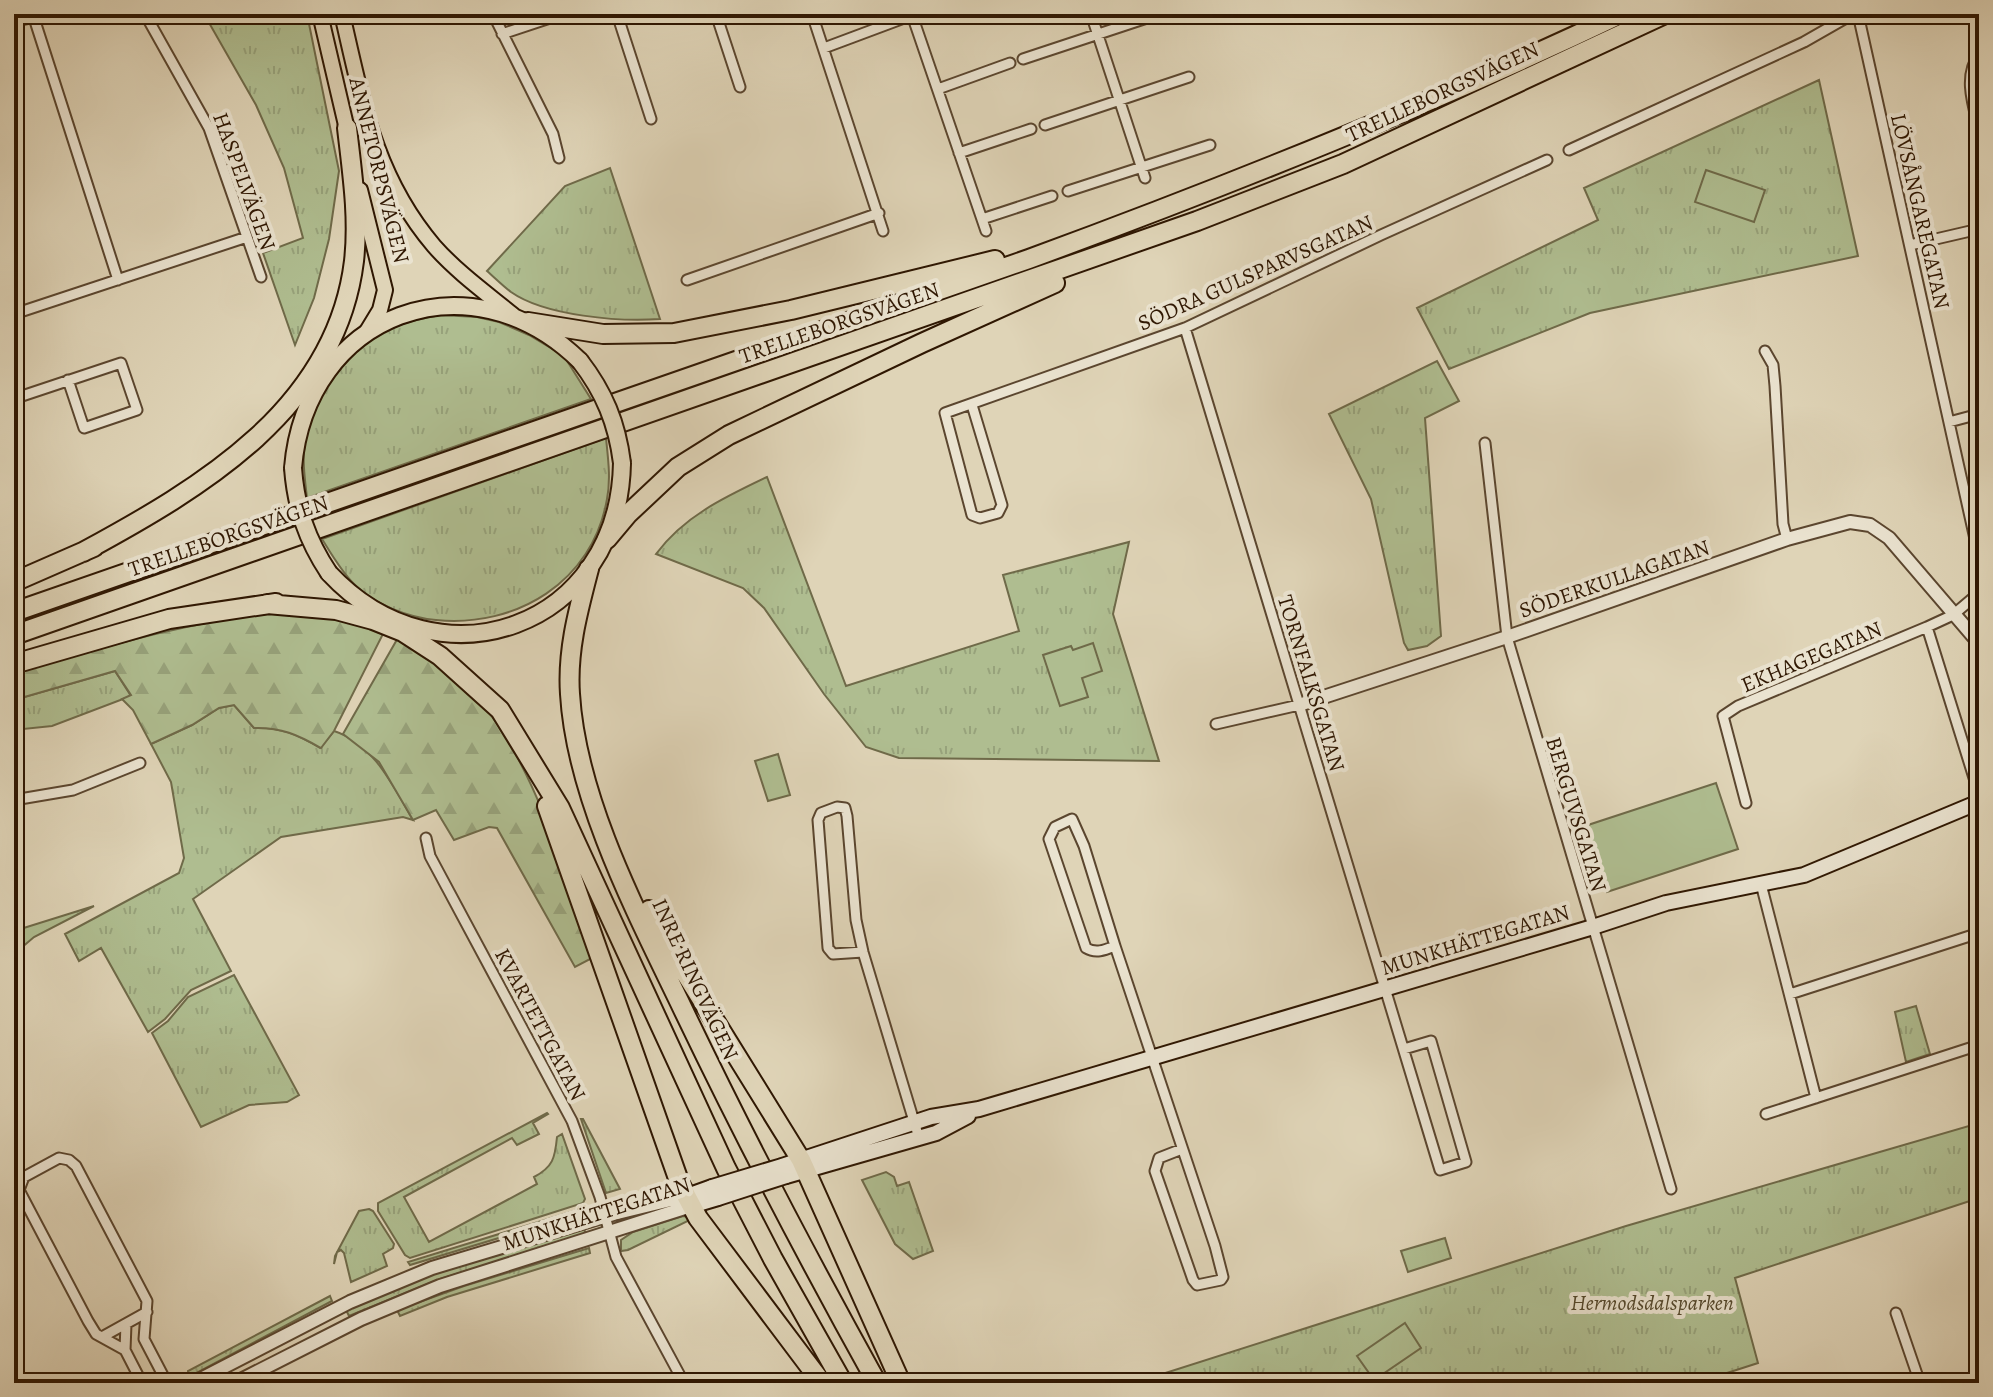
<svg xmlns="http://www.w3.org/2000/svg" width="1993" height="1397" font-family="Alegreya,serif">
<defs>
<pattern id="grass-tufts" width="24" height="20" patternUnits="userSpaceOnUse" patternTransform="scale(2)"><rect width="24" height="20" fill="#afbd90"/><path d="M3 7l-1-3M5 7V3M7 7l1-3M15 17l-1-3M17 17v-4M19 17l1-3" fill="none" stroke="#97a27b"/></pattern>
<pattern id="forest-firs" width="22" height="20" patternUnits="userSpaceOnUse" patternTransform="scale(2)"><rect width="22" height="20" fill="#afbd90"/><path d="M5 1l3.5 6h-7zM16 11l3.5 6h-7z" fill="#97a27b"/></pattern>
</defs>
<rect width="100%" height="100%" fill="#dfd4b7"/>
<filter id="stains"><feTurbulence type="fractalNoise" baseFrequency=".0025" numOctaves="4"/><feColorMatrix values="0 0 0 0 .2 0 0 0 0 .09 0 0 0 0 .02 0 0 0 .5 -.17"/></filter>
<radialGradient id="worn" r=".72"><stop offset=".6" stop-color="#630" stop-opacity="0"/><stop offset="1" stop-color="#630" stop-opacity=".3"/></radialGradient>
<path fill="url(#grass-tufts)" stroke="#6f6a49" stroke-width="2" d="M204,14H307L339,171L329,239L314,298L295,345L263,253L303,238L284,168L256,105Z
M1819,80L1858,256L1590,313L1449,369L1417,308L1598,220L1584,188Z
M610,168L660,319C620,322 545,316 511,292C503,286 495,278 487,271L565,186Z
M441,315L477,317L499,322L529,335L564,356L591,399L307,498C305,480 302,461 305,442C311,404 336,367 366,343C385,327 416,319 441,315Z
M1437,361L1459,401L1425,418L1441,636L1427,646L1408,650L1404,643L1371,499L1329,414Z
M606,438C608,458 611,479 607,499C593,582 516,628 436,620C409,618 373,604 354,584C341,571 332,555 322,539Z
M767,477L846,686L1019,631L1003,575L1129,542L1113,614L1159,761L899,758L866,747L824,694L764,608L743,588L656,554C684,516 725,497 767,477Z
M115,671L131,696L52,726L14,730V700Z
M234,705L254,728C280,727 297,734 320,748L334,731C374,744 393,786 413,820L403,817L281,837L193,899L231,971L191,990L165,1019L148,1032L101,948L79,961L65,934L179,873L184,858L171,782L151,744L192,725L219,708Z
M94,906L34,937L14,954V931Z
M234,975L299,1095L287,1102L249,1105L201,1127L152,1033L168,1021L188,997Z
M1916,1006L1930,1054L1906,1062L1895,1012Z
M547,1113L548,1114L533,1123L539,1134L517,1145L512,1138L404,1197L429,1242L537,1184L534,1177C553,1167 555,1158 557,1137L562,1134L585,1199L583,1203L410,1258L405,1255L378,1211V1203Z
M581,1119H583L620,1189L606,1193Z
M1979,1123V1198L1735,1278L1758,1363L1696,1383H1134L1626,1226Z
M886,1172L894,1177L897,1186L909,1182L933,1251L913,1259L895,1244L862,1180Z
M369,1209L373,1211L394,1244L393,1248L383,1254L387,1266L351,1282L344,1253L341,1250L337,1252L334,1264L335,1256L359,1211Z
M577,1210L578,1213L568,1217L410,1265L408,1262Z
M683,1216L694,1218L628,1250L621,1251V1240L633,1232Z
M583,1227L586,1234L440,1279L349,1316L346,1310L434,1273Z
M589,1248L590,1253L447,1297L400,1316L397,1310L464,1286Z
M330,1296L332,1301L189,1377L188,1371Z"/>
<path fill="url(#forest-firs)" stroke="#6f6a49" stroke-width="2" d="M273,613L340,617L385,630L334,731L321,748C298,735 281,727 254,728L234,705L219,708L192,725L151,744L133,710L122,699L131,695L115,671L14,700V673C99,649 184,622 273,613Z
M399,636C418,650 441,663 459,679C530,743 563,868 594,957L575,967L497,828L489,827L454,840L436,810L413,820L379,762L343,734Z"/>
<path fill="#afbd90" stroke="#6f6a49" stroke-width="2" d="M1706,170L1765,190L1754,222L1695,202Z
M1093,643L1102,671L1082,678L1088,697L1060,706L1043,655L1071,646L1073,650Z
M778,754L790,795L768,801L755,761Z
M1716,783L1738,849L1607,892L1585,826Z
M1445,1238L1451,1258L1408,1272L1401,1251Z
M1405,1323L1421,1348L1374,1380L1357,1356Z"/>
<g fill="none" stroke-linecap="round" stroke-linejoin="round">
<g stroke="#5b462f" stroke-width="13">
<path id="minor" d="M145,14L209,128L261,277
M493,14L553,134L559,158
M617,14L651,119
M716,14L740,87
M812,14L883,231
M1091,14L1145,178
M1858,14L1979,557
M912,15L986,231
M34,18L118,280
M14,21L52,14
M502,34L562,14
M824,48L915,14
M1979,55C1963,75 1973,105 1979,129
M1023,59L1159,14
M938,89L1010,63
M1045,125L1189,77
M1569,150L1804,42L1853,14
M959,153L1031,129
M1068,191L1210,145
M982,219L1052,196
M1910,245L1979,229
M687,280L879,213
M14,314L247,237
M1185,328L1440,1170L1466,1162L1431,1041L1404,1049
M1765,351L1773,365L1775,386L1783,524L1787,539
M14,392L16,404L14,409
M16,398L121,363L137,410L84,428L68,380
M972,405L1002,505L998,513L980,518L972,515L945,413L1185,328L1381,235L1547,160
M1949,422L1979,414
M1485,443L1507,637L1671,1189
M1927,627L1979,794
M1216,724L1299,705
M14,800L73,790L140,763
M1746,803L1723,716L1738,706L1927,627L1953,615L1979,593
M426,838L430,856L572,1121L600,1197L616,1257L684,1383
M1761,884L1816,1098
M1115,946L1084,846L1072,819L1055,827L1049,839L1086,948C1096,954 1105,950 1115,946L1215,1246L1223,1277L1221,1280L1197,1285L1193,1280L1155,1171L1159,1158L1182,1149
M863,952L833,954L828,948L818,820L821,813L837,807L845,808L847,816L856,920L863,952L919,1138
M1790,994L1979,933
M1766,1114L1979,1045
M1896,1313L1920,1383
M102,1337L147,1312
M125,1350L126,1324
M142,1383L125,1350L96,1334L88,1321L19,1190L24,1177L59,1158L69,1160L76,1166L147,1301L144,1339L167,1383"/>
</g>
<g stroke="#5b462f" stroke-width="16">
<path id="tertiary" d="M1299,705L1507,637L1787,539L1850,522L1870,525L1889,538L1979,643
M193,1383L350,1302L432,1268L605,1216L687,1196
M235,1383L361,1319L440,1286L691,1206"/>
</g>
<g stroke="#2f1702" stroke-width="18">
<path id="secondary" d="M782,1166L931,1117L979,1109L1593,927L1666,903L1804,875L1979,802
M786,1176L936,1133L968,1116
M687,1196L712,1187
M691,1206L718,1198"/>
</g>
<g stroke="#2f1702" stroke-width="18">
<path id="primary" d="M320,14L349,138
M342,14C362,100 375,177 434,246C457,272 486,293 513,315
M360,190L385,290L380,310L366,333"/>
</g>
<g stroke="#2f1702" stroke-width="20">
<path id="trunk" d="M293,468C306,314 469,252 580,361
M329,573C440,692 619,627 622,463"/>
</g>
<g stroke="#2f1702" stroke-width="22">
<path id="motorway" d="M528,322L603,334L674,333L791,310L995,260
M607,539L628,514L678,467L729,435L922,343L1055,283
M83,552C201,488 336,409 354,261C359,217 352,172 347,128
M589,569C578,611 567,651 570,694C576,796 635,910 679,1001C741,1131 807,1257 877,1383
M14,582L94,547
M267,604L336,610L373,620L403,632L440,656L500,710L560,808L726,1168L773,1259L843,1383
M14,612L1029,259C1230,185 1428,106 1621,14
M14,635L1197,221L1343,164L1665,14
M14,664L169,619L276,603
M547,806L680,1184L698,1218L822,1383
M649,910L676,958L801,1160L901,1383"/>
</g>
<use href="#minor" stroke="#eae3d0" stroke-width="9"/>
<use href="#tertiary" stroke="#eae3d0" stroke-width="12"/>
<use href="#secondary" stroke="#eae3d0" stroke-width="14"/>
<use href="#primary" stroke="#dfd4b7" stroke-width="14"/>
<use href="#trunk" stroke="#dfd4b7" stroke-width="16"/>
<use href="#motorway" stroke="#dfd4b7" stroke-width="18"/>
<g stroke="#2f1702" stroke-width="18" stroke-linecap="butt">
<path id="secondary-bridge" d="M712,1187L782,1166
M718,1198L786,1176"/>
</g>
<g stroke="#2f1702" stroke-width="20" stroke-linecap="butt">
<path id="trunk-bridge" d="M580,361C604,392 617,423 622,463
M293,468C296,508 307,540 329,573"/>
</g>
<use href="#secondary-bridge" stroke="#eae3d0" stroke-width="14"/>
<use href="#trunk-bridge" stroke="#dfd4b7" stroke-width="16"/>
</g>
<g text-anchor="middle" stroke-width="8" stroke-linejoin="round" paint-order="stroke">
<g font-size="22" fill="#2f1702" stroke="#eae3d0">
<text transform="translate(1442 91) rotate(-25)" y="8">TRELLEBORGSVÄGEN</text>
<text transform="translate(380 170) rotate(76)" y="8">ANNETORPSVÄGEN</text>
<text transform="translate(245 181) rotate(70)" y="8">HASPELVÄGEN</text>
<text transform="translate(1921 211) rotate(77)" y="8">LÖVSÅNGAREGATAN</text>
<text transform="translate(1255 272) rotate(-24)" y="8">SÖDRA GULSPARVSGATAN</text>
<text transform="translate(839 322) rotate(-19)" y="8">TRELLEBORGSVÄGEN</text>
<text transform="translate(228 535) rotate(-19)" y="8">TRELLEBORGSVÄGEN</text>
<text transform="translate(1614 578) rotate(-19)" y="8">SÖDERKULLAGATAN</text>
<text transform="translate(1811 656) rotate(-23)" y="8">EKHAGEGATAN</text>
<text transform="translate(1312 683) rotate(73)" y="8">TORNFALKSGATAN</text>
<text transform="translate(1577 814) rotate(73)" y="8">BERGUVSGATAN</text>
<text transform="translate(1475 939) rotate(-17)" y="8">MUNKHÄTTEGATAN</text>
<text transform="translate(696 979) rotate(65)" y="8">INRE RINGVÄGEN</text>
<text transform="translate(541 1024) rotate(62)" y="8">KVARTETTGATAN</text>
<text transform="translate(596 1213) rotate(-18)" y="8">MUNKHÄTTEGATAN</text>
</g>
<g font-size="22" font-style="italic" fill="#55492d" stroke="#eae3d0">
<text x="1652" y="1310">Hermodsdalsparken</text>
</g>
</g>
<rect width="1993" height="1397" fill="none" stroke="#dfd4b7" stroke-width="48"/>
<rect x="16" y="16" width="1961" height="1365" fill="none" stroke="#2f1702" stroke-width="4"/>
<rect x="24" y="24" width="1945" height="1349" fill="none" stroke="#2f1702" stroke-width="2"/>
<rect width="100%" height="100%" filter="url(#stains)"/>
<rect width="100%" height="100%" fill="url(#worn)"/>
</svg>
